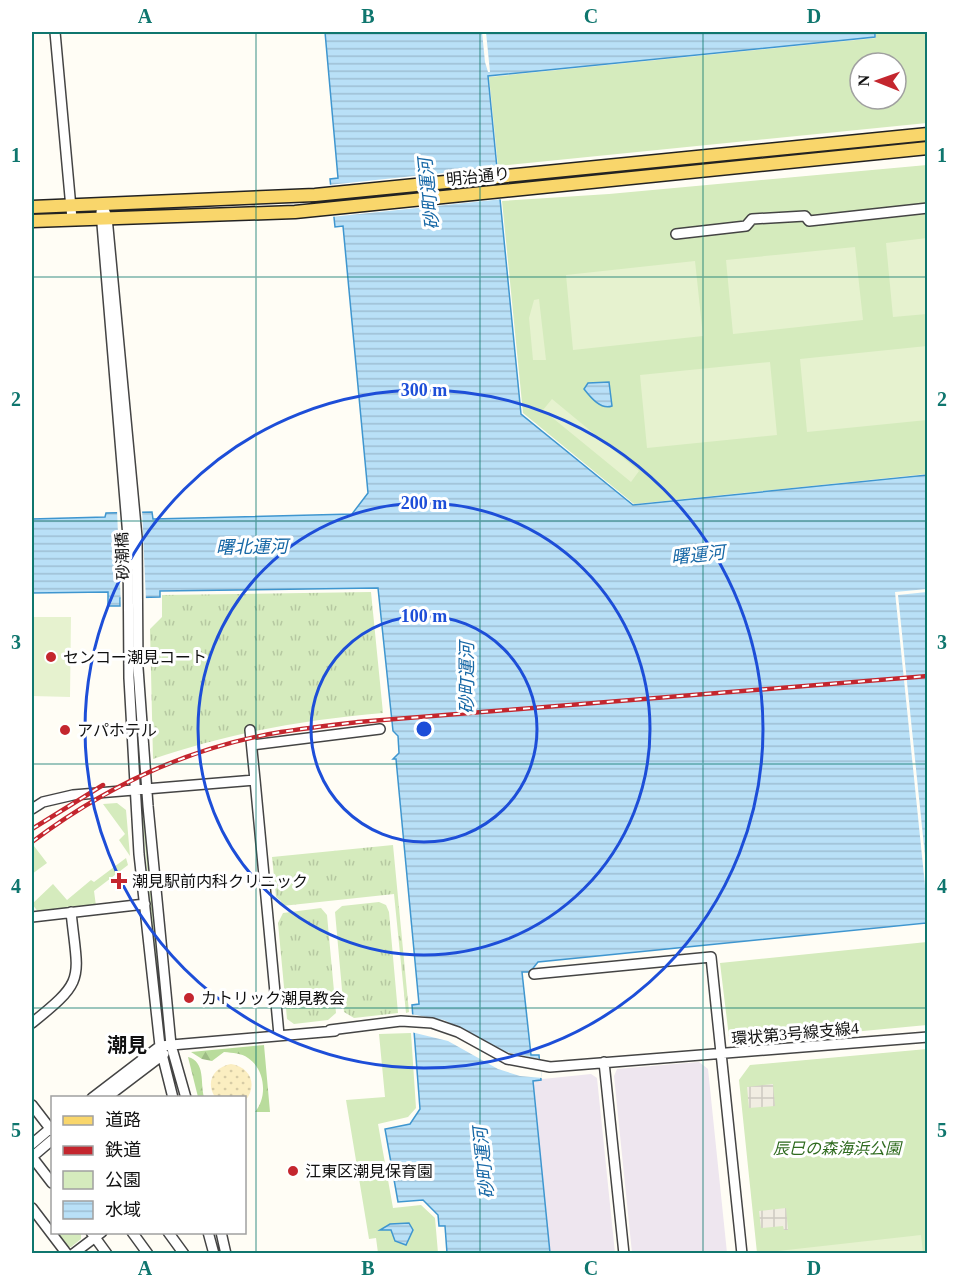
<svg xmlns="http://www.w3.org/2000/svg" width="959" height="1285" font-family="'Times New Roman','Noto Sans JP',serif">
<defs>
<pattern id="grass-tufts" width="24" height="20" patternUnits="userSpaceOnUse" patternTransform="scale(1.5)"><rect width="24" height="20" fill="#d5ebbd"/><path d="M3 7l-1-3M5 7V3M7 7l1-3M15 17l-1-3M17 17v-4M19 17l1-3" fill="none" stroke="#b6c8a1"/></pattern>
<pattern id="forest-firs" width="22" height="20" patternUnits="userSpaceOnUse" patternTransform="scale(1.5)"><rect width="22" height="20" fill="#b9dc9c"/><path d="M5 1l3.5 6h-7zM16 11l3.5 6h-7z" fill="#9ebc85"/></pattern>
<pattern id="sand-dots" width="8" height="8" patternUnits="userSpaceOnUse" patternTransform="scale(1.5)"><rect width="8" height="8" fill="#fbeec1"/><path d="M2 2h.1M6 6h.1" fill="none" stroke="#d6cba5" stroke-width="1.8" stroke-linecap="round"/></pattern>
<pattern id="plaza-grid" width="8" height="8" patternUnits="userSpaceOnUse" patternTransform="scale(1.5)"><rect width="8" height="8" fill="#f1ede2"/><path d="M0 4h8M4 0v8" fill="none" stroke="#cecac1"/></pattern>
<pattern id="water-rules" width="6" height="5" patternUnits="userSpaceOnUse" patternTransform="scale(1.5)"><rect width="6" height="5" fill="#b9e0f7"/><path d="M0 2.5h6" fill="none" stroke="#9ebfd3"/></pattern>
</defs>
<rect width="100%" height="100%" fill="#fffdf5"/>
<path fill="#eee6ef" d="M699,1062L708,1069L727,1253H632L614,1076L617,1069Z
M591,1074L597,1078L615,1253H550L533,1080Z"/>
<path fill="url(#grass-tufts)" d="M371,592L383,713C303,720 228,733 153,759L150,629L162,617V595Z
M142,814H144L163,1020H161Z
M393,845L409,1012L406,1013L394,894L282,906L281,901L276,897L272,857Z
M379,902L386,905L389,912L398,1013L354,1018L344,1012L335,912L342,906Z
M321,908L327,915L336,1013L328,1020L294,1024L287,1019L278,923L283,913Z"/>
<path fill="url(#forest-firs)" d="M264,1045L270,1112H255C268,1097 265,1069 248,1058C241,1053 233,1053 224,1052L212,1061L202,1059L191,1052Z
M188,1057C206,1062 200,1083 204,1097H198Z"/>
<path fill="url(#sand-dots)" d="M231,1064C251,1067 258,1086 245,1101L244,1098L215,1097C205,1082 214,1067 231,1064Z"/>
<path fill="#d5ebbd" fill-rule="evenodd" d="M876,32H927V123L498,166L489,77L876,38ZM860,63H896V99H860Z
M927,165V474L634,504L523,413L502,201L609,194Z
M117,803L126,810L130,856L119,840L125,834L103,804Z
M34,846L47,863L32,874V847Z
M126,858L128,865L94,891L96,906L39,913L32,904L53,884L67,900L91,880L94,882Z
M927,942V1025L736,1043L729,1037L720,963Z
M411,1033L416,1108L408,1117L378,1124L393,1208L421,1205L435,1218L438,1253H378L376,1238L369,1239L346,1100L385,1097L379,1034Z
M927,1049V1253H757L739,1080L750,1065Z
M55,1233H81V1239L71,1247H67Z"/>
<path fill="#e6f2cf" d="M927,238V314L893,317L886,243Z
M855,247L863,320L733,334L726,260Z
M695,261L703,336L573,350L566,275Z
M539,299L546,360H533L529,318L534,300Z
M927,346V420L807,432L800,359Z
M770,362L777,435L647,448L640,375Z
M552,399L639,471L631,482L543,410Z
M32,617H71L70,697L32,696Z
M921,1235L923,1253H778V1251Z"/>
<path fill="url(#plaza-grid)" d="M773,1084L775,1106L749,1108L747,1087Z
M786,1208L788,1230H784L783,1226L761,1228L759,1211Z"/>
<path fill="url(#water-rules)" stroke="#3f96cf" stroke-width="1.5" d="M325,32H875V37L488,76L521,414L633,505L927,475V928L926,923L538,962L530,972H522L531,1055H539L541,1080L533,1081L550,1253H447L445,1226H439L438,1215L423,1200L398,1202L385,1129L410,1124L420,1109L412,1005L419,1004L396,759H393L399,753L398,736L393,731L378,588L160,591V597L120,598V606H108V592L32,593V519L105,517L106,513L152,512L153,519L352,514L368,493L343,226L335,227L330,179L338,178Z
M609,382L612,406C601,410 591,398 584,389L588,383Z
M409,1223L413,1230L406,1245L395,1241L391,1230H380L390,1224Z"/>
<path fill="#fffdf5" d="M482,32H486L490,72H488L485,62Z
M500,167L503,199L331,217L328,185Z
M142,509L146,601H123L121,607L117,510Z
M927,589V592L898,595L927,875V905L895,592Z
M410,1014L444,1020L506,1052L540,1059L542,1078L520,1076L498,1069L448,1041L411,1032Z"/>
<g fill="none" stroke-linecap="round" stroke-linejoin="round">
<g stroke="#444" stroke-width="12">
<path id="minor" d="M55,32L72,219
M102,204L107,217L137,537L138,668L148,806L171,1045L186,1098
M101,212L128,537L129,678L139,854L160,1046L173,1098
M676,234L746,226L752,219L805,216L809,221L928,208
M250,730L255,780
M252,745L380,729
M32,809L43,802L73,795L255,780L279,1035
M32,917L145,904
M534,974L711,957L742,1254
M32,1023C87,979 78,980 71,912
M330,1030L401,1021L432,1023L458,1032L507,1059L550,1067L928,1037
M604,1062L624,1254
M92,1098L160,1046L335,1031
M106,1098L164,1054
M32,1105L52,1131
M32,1144L52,1127
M32,1157L52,1183
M32,1157L52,1140
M32,1208L67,1254
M91,1232L107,1254
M132,1232L148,1254
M168,1232L184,1254
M208,1232L214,1254
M221,1232L226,1254
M73,1254L102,1232"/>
</g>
<g stroke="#222" stroke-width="15">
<path id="major" d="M32,207L315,195L928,134
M32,221L295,212L928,148"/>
</g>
<use href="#minor" stroke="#fff" stroke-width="9"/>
<use href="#major" stroke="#f9d66b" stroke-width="12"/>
<g stroke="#c4262e" stroke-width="4.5">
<path id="rail" d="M32,829L103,785
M32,842C105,787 190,747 281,732C307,728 333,725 358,722L928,676"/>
</g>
<use href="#rail" stroke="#fff" stroke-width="2" stroke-dasharray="7" stroke-linecap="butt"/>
</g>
<path fill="none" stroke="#0f766e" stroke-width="1.5" stroke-opacity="0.55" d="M256,32V1254M480,32V1254M703,32V1254M32,277H928M32,521H928M32,764H928M32,1008H928"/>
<g fill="none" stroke="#1d4ed8" stroke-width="3">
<circle cx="424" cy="729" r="113"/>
<circle cx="424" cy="729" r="226"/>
<circle cx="424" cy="729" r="339"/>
</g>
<g fill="#c4262e" stroke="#fff" stroke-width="2">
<circle cx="51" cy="657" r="6"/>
<circle cx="65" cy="730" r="6"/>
<path d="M116 872h6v6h6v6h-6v6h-6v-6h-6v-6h6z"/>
<circle cx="189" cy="998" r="6"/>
<circle cx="293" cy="1171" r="6"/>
</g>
<g text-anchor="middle" stroke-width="6" stroke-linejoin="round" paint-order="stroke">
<g font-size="16" fill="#111" stroke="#fff">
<text transform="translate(478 176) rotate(-6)" y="6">明治通り</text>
<text transform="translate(122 556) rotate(-92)" y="6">砂潮橋</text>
<text transform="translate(795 1033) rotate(-5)" y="6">環状第3号線支線4</text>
</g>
<g font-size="16" fill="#111" stroke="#fff" text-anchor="start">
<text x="63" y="663">センコー潮見コート</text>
<text x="77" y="736">アパホテル</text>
<text x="132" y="887">潮見駅前内科クリニック</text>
<text x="201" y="1004">カトリック潮見教会</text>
<text x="305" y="1177">江東区潮見保育園</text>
</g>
<g font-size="16" font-style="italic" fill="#2f6b1f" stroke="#fff">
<text x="837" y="1154">辰巳の森海浜公園</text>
</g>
<g font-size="18" font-style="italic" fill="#1768a6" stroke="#fff">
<text transform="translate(429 194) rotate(-96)" y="6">砂町運河</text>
<text transform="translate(252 547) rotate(-1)" y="6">曙北運河</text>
<text transform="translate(698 555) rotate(-6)" y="6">曙運河</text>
<text transform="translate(467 678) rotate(-90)" y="6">砂町運河</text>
<text transform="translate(484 1163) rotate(-96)" y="6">砂町運河</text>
</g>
<g font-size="20" font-weight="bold" fill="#111" stroke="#fff">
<text x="127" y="1052">潮見</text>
</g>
</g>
<circle cx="424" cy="729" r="9" fill="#1d4ed8" stroke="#fff" stroke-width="3"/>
<g font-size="18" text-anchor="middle" font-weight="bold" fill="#1d4ed8" stroke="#fff" stroke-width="6" stroke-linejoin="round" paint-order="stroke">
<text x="424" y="396">300 m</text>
<text x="424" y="509">200 m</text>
<text x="424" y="622">100 m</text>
</g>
<rect width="959" height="1285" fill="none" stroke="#ffffff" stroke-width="66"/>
<rect x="51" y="1096" width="195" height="138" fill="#ffffff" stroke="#a0a0a0" stroke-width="1.5"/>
<rect x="63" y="1116" width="30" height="9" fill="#f9d66b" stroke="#a0a0a0" stroke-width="1.5"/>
<text x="105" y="1126" font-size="18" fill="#111111">道路</text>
<rect x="63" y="1146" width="30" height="9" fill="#c4262e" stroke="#a0a0a0" stroke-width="1.5"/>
<text x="105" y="1156" font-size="18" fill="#111111">鉄道</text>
<rect x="63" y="1171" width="30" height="18" fill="#d5ebbd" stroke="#a0a0a0" stroke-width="1.5"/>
<text x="105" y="1186" font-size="18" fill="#111111">公園</text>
<rect x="63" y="1201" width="30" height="18" fill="url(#water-rules)" stroke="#a0a0a0" stroke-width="1.5"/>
<text x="105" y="1216" font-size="18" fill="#111111">水域</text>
<g transform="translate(878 81) rotate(271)"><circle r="28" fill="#ffffff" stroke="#a0a0a0" stroke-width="1.5"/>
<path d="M0-4.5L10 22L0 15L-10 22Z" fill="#c4262e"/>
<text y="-9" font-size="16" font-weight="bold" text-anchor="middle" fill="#111111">N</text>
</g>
<rect x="33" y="33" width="893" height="1219" fill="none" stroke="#0f766e" stroke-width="2"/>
<g font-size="20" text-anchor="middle" font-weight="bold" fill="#0f766e">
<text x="145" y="23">A</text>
<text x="368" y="23">B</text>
<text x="591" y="23">C</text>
<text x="814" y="23">D</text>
<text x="16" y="162">1</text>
<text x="942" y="162">1</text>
<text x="16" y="406">2</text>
<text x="942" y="406">2</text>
<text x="16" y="649">3</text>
<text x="942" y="649">3</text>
<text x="16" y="893">4</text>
<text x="942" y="893">4</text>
<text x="16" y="1137">5</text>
<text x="942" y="1137">5</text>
<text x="145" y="1275">A</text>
<text x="368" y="1275">B</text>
<text x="591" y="1275">C</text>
<text x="814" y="1275">D</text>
</g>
</svg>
